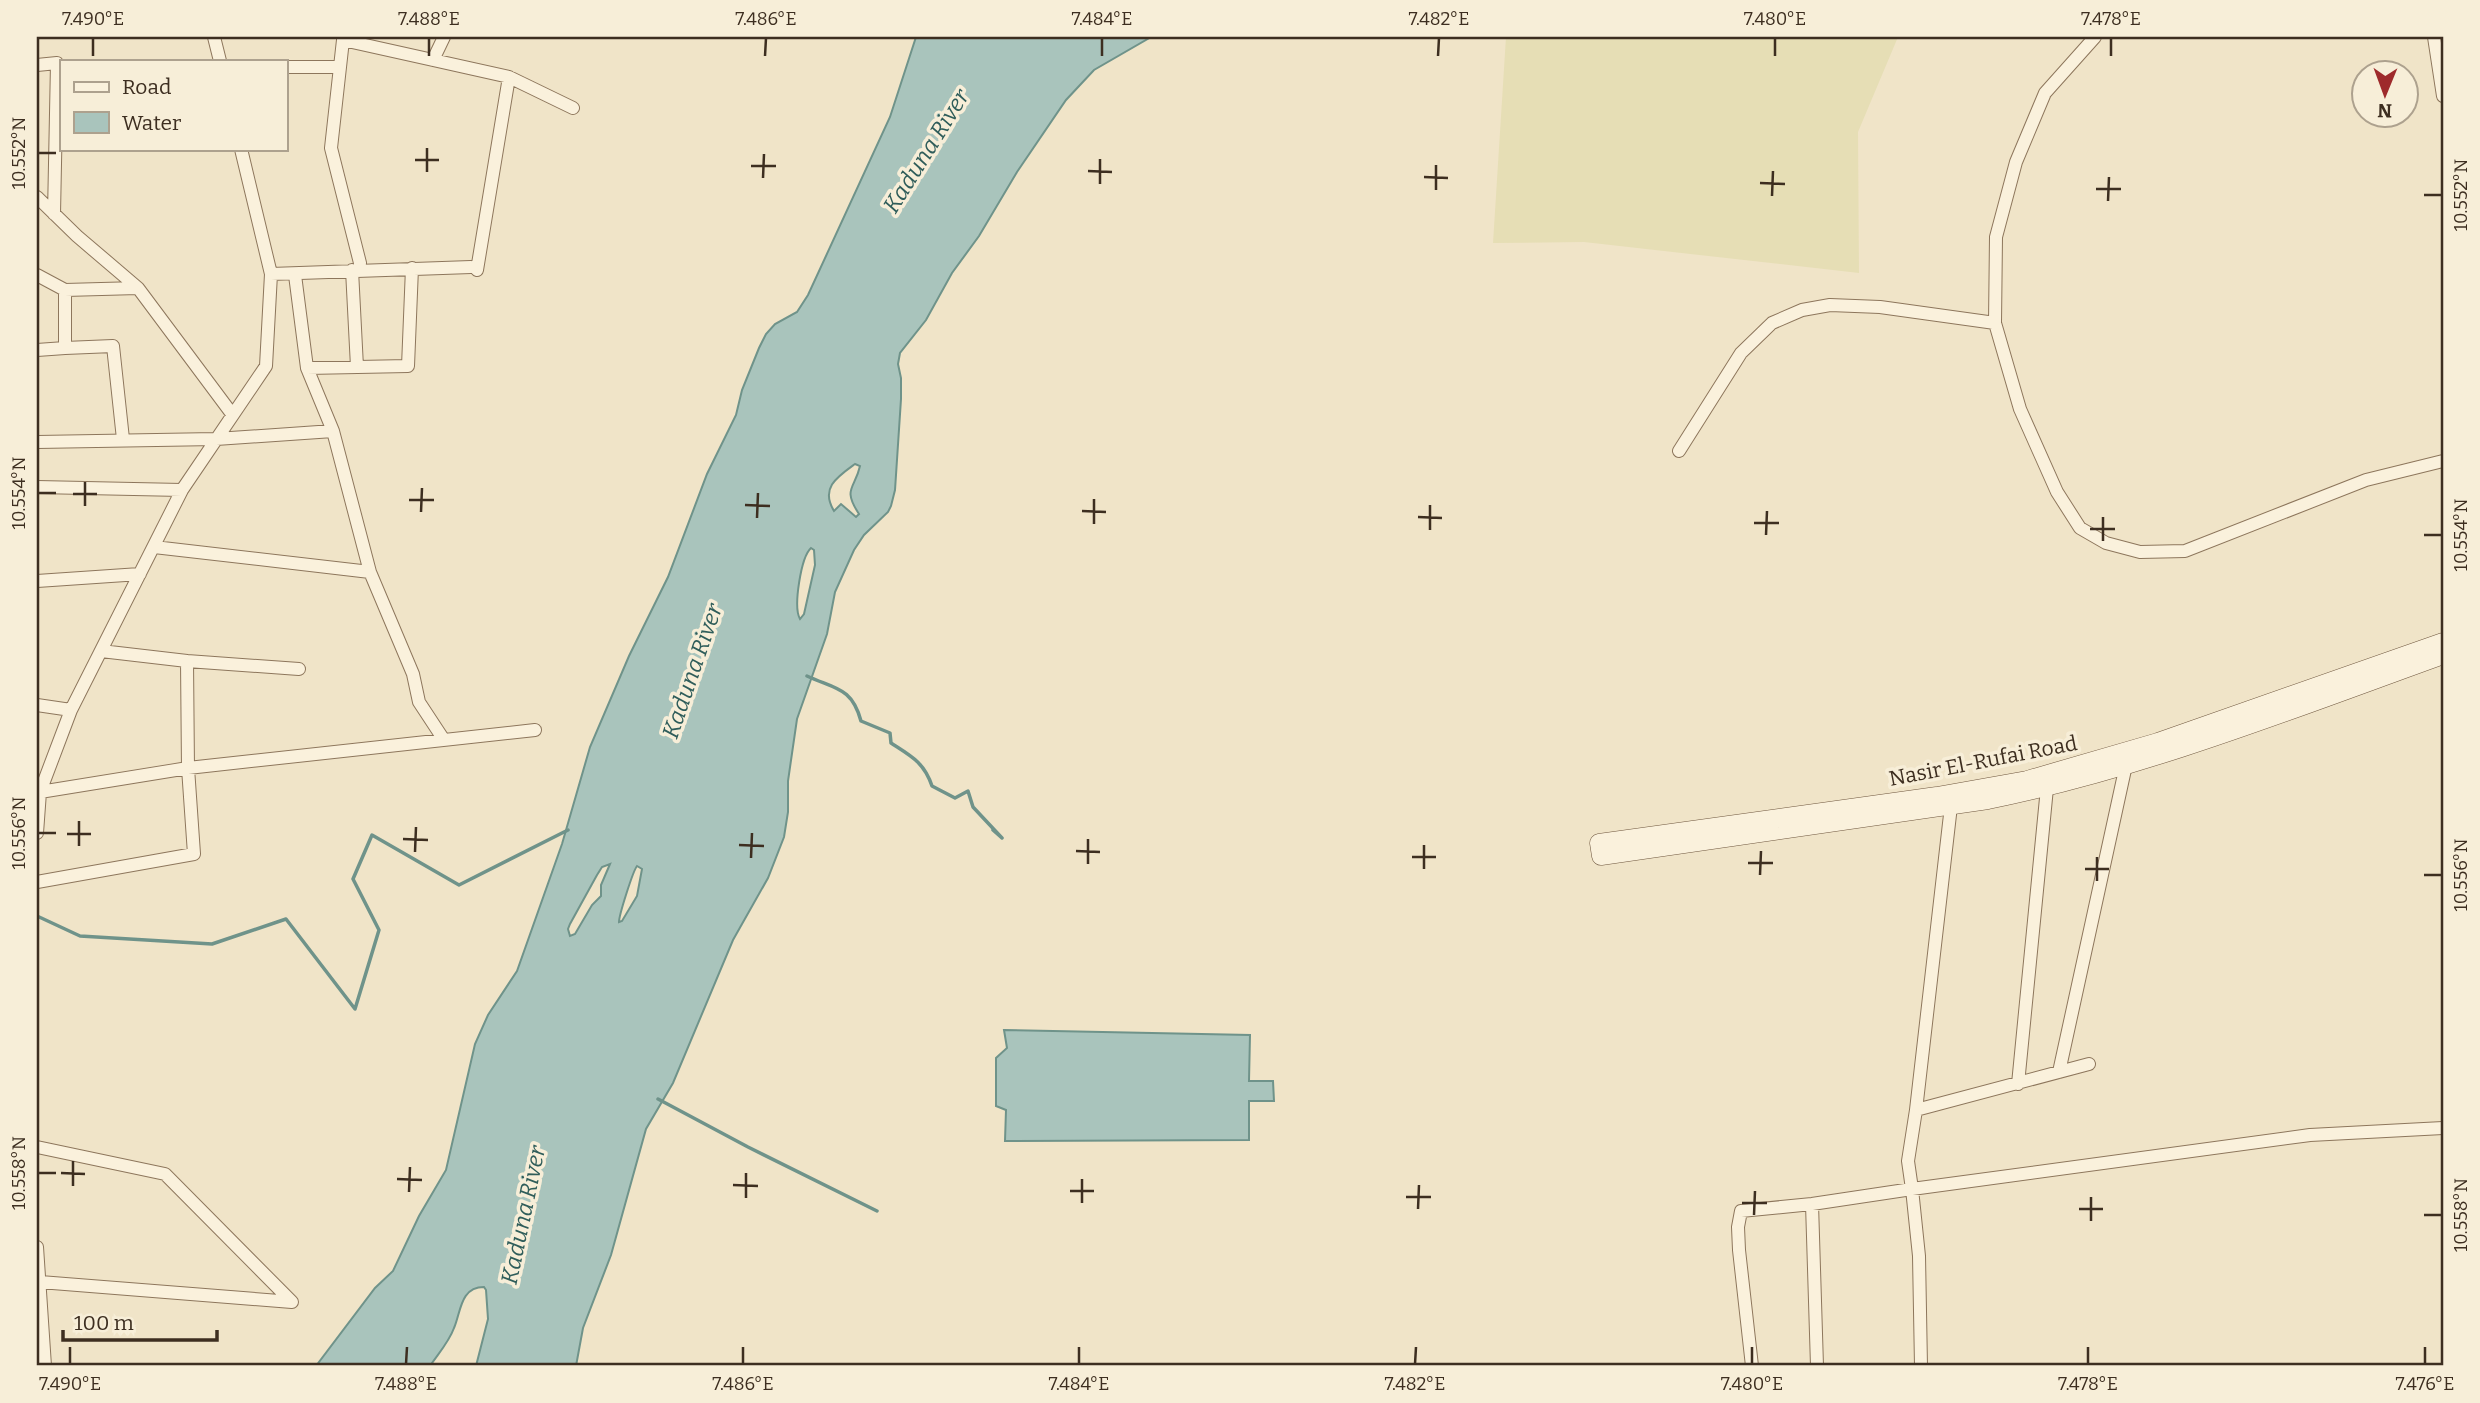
<svg xmlns="http://www.w3.org/2000/svg" width="2480" height="1403" font-family="Bitter,serif">
<rect width="100%" height="100%" fill="#f0e4c8"/>
<path fill="#e6deb5" d="M1506,37H1898L1858,132L1859,273L1584,242L1493,243Z"/>
<path fill="#a9c4bc" stroke="#6f938a" stroke-width="2" fill-rule="evenodd" d="M916,37H1151L1094,70L1066,100L1017,172L979,236L952,273L926,320L900,353L898,364L901,378V399L895,490L891,506L888,512L864,535L854,550L835,592L827,634L797,719L788,781V812L784,837L768,878L733,940L673,1083L646,1129L611,1255L583,1328L576,1366H476L488,1319L486,1290L484,1287C460,1287 461,1312 454,1328C449,1342 438,1354 430,1366H316L375,1288L393,1271L419,1216L446,1170L475,1044L488,1015L517,971L562,844L590,747L629,656L668,577L707,474L736,415L742,390L759,348L766,334L775,324L797,312L808,295L890,117ZM855,464L860,466C855,489 842,488 859,514L856,517L841,504L834,511C820,488 837,477 855,464ZM811,548L814,550L815,565L804,614L800,619C793,607 801,557 811,548ZM610,864L601,885V896L592,905L575,934L570,936L568,929L570,924L597,875L602,867ZM637,866L642,869L637,896L622,921L619,922C619,915 633,871 637,866Z
M1004,1030L1250,1035L1249,1081H1273L1274,1101H1249V1140L1005,1141L1006,1110L996,1106V1058L1007,1048Z"/>
<g fill="none" stroke-linecap="round" stroke-linejoin="round">
<path stroke="#6f938a" stroke-width="3.5" d="M807,676C835,689 852,687 861,721L890,733L891,743C911,756 924,762 932,786L955,798L968,791L973,807L1002,838L993,830
M37,916L80,936L212,944L286,919L355,1009L379,930L353,879L372,835L459,885L568,830
M658,1099L748,1147L877,1211"/>
<g stroke="#8d765c" stroke-width="14">
<path id="street" d="M214,37L220,61
M444,37L433,60L509,77L573,108
M2095,37L2045,93L2016,162L1996,237L1995,323L2020,409L2057,492L2080,528L2106,543L2140,552L2185,551L2366,480L2443,461
M2434,37L2443,96
M37,65L57,63L54,214
M285,67H340
M37,197L77,236L138,288L232,414
M360,263L331,148L343,40L433,60
M352,270L357,367
M477,270L509,77
M271,274L471,267
M37,275L65,290L138,288
M295,275L307,368L333,431L370,572L413,674L419,702L444,740
M65,348L113,346L123,439
M37,350L65,348V290
M307,368L408,366L412,268
M37,442L216,439L333,431
M1679,451L1741,353L1772,323L1802,310L1830,305L1880,307L1995,323
M37,487L182,490
M154,547L370,572
M37,581L140,574
M187,661L299,669
M37,705L71,710
M40,792L188,768L535,730
M37,833L40,792L71,710L182,490L266,366L271,274L241,149
M37,882L194,854L188,768L187,661L101,651
M2059,1072L2126,765
M2018,1084L2047,788
M1916,1110L2089,1064
M37,1147L165,1174L292,1302L40,1282
M1812,1204L1817,1366
M37,1247L45,1366
M1752,1366L1739,1250L1738,1227L1741,1211L1812,1204L1912,1189L1908,1161L1916,1110L1951,806
M1921,1366L1919,1256L1912,1189L2310,1135L2443,1128"/>
</g>
<g stroke="#6f573f" stroke-width="19">
<path id="secondary" d="M2443,642L2158,742L2027,780L1937,796L1599,843L1601,856L1988,800C2145,768 2293,709 2443,655"/>
</g>
<use href="#street" stroke="#faf1dc" stroke-width="12"/>
<use href="#secondary" stroke="#faf1dc" stroke-width="18"/>
</g>
<path fill="none" stroke="#3d2e20" stroke-width="2.5" d="M93,56V38M429,56V38M765,56L766,38M1102,56V38M1438,56L1439,38M1775,56V38M2111,56V38M38,153H56M415,160H439M751,166H776M1088,171L1112,172M427,172V148M1424,177L1448,178M763,178L764,154M1760,183L1785,184M1100,184V159M2096,189H2121M1436,190V165M2424,195H2442M1772,196L1773,171M2108,201L2109,177M38,493H56M73,494H97M409,500H434M745,505L770,506M85,506V482M1082,511L1106,512M421,512L422,488M1418,517L1442,518M757,518L758,493M1754,523H1779M1094,524V499M2090,529H2115M1430,530V505M1766,535L1767,511M2424,535H2442M2103,541V517M38,833H56M67,834H91M403,839L428,840M739,845L764,846M79,846V821M1076,851L1100,852M415,852L416,827M1412,857H1436M751,858L752,833M1748,863H1773M1088,864V839M1424,869V845M2085,869H2109M1760,875L1761,851M2424,875H2442M2097,881V857M38,1173H56M61,1173L85,1174M397,1179L422,1180M733,1185L758,1186M73,1186V1161M1070,1191H1094M409,1192L410,1167M1406,1197H1431M746,1198V1173M1082,1203V1179M1742,1203H1767M1418,1209L1419,1185M2079,1209H2103M1754,1215L1755,1191M2424,1215H2442M2091,1221V1197M70,1364V1347M406,1364L407,1347M743,1364V1347M1079,1364V1347M1415,1364L1416,1347M1752,1364V1347M2088,1364V1347M2425,1364V1347"/>
<g text-anchor="middle" stroke-width="7" stroke-linejoin="round" paint-order="stroke">
<g font-size="21" fill="#3d2e20" stroke="#f7eed8">
<text transform="translate(1983 761) rotate(-11)" y="7">Nasir El-Rufai Road</text>
</g>
<g font-size="23" font-style="italic" fill="#2f5d5a" stroke="#f7eed8">
<text transform="translate(926 151) rotate(-58)" y="8">Kaduna River</text>
<text transform="translate(692 671) rotate(-71)" y="8">Kaduna River</text>
<text transform="translate(523 1215) rotate(-78)" y="8">Kaduna River</text>
</g>
</g>
<rect width="2480" height="1403" fill="none" stroke="#f7eed8" stroke-width="77"/>
<rect x="60" y="60" width="228" height="91" fill="#f7eed8" stroke="#ada18e" stroke-width="2"/>
<rect x="74" y="82" width="35" height="10" fill="#faf1dc" stroke="#ada18e" stroke-width="2"/>
<text x="122" y="94" font-size="21" fill="#3d2e20">Road</text>
<rect x="74" y="112" width="35" height="21" fill="#a9c4bc" stroke="#ada18e" stroke-width="2"/>
<text x="122" y="130" font-size="21" fill="#3d2e20">Water</text>
<g transform="translate(2385 94) rotate(181)"><circle r="33" fill="#f7eed8" stroke="#ada18e" stroke-width="2"/>
<path d="M0-5L12 26L0 18L-12 26Z" fill="#9e2a2b"/>
<text y="-10" font-size="19" font-weight="bold" text-anchor="middle" fill="#3d2e20">N</text>
</g>
<path d="M63 1330v10h154v-10" fill="none" stroke="#3d2e20" stroke-width="3.5"/>
<text x="74" y="1330" font-size="21" fill="#3d2e20" stroke="#f7eed8" stroke-width="5" paint-order="stroke">100 m</text>
<rect x="38" y="38" width="2404" height="1326" fill="none" stroke="#3d2e20" stroke-width="2.5"/>
<g font-size="18" text-anchor="middle" fill="#3d2e20">
<text x="93" y="25">7.490°E</text>
<text x="429" y="25">7.488°E</text>
<text x="766" y="25">7.486°E</text>
<text x="1102" y="25">7.484°E</text>
<text x="1439" y="25">7.482°E</text>
<text x="1775" y="25">7.480°E</text>
<text x="2111" y="25">7.478°E</text>
<text transform="translate(19 153) rotate(-90)" y="6">10.552°N</text>
<text transform="translate(2461 195) rotate(-90)" y="6">10.552°N</text>
<text transform="translate(19 493) rotate(-90)" y="6">10.554°N</text>
<text transform="translate(2461 535) rotate(-90)" y="6">10.554°N</text>
<text transform="translate(19 833) rotate(-90)" y="6">10.556°N</text>
<text transform="translate(2461 875) rotate(-90)" y="6">10.556°N</text>
<text transform="translate(19 1173) rotate(-90)" y="6">10.558°N</text>
<text transform="translate(2461 1215) rotate(-90)" y="6">10.558°N</text>
<text x="70" y="1390">7.490°E</text>
<text x="406" y="1390">7.488°E</text>
<text x="743" y="1390">7.486°E</text>
<text x="1079" y="1390">7.484°E</text>
<text x="1415" y="1390">7.482°E</text>
<text x="1752" y="1390">7.480°E</text>
<text x="2088" y="1390">7.478°E</text>
<text x="2425" y="1390">7.476°E</text>
</g>
</svg>
